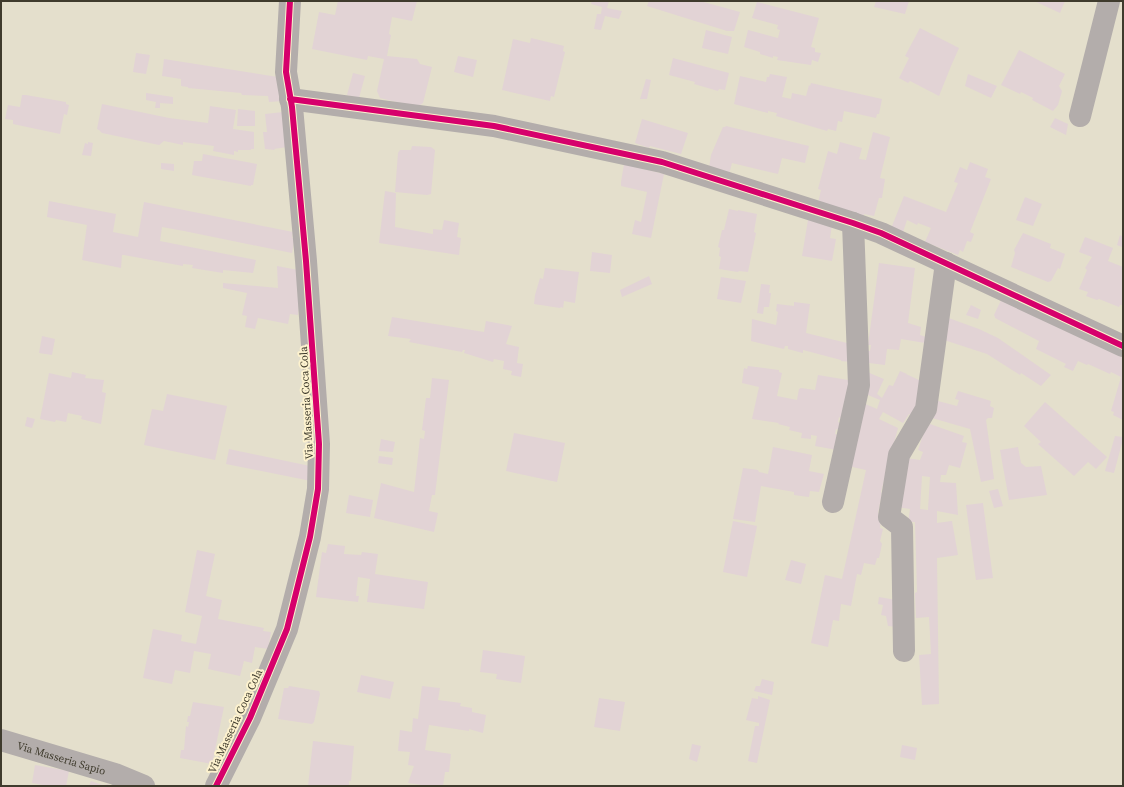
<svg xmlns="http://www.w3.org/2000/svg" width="1124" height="787" font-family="'Source Serif 4',serif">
<rect width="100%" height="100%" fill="#e4dfcc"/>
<path fill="#e2d3d5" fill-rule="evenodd" d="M338,1H417L412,21L392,17L389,34L391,35L387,56L417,59L420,64L432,67L423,103L417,107L380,98L377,91L384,59L368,56L367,60L312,49L319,12L335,15Z
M592,1H609L607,8L622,11L619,19L605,16L601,30L594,29L597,14H601L602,7L591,4Z
M649,1H700L740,12L734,31H727L647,6Z
M876,1H909L905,14L874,7Z
M1034,1H1065L1060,13Z
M757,2L819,18L811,47L815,48V52L821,53L818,62L812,60L811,65L777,60L778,57L773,56V58L760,54V52L744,47L748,30L778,38L780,30L777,29L778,25L752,18Z
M920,28L959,48L951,66L939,96L910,81L908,83L899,78L909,58L905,56Z
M706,30L732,37L728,54L702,48Z
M531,38L564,46L563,51L565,52L554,97L551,96L550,101L502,90L513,39L530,43Z
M1019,50L1065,74L1059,86L1062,91L1058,105L1053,111L1032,100L1033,98L1021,92L1020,94L1001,85Z
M136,53L150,55L146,74L133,72Z
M458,56L477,60L473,77L454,72Z
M673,58L729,73L725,90L719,89L718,91L694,84L695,82L669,75Z
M164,59L278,77L282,101L269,102L268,96L242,95L241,93L188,88V87L181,86V79L162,76Z
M353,73L365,76L359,98L347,95Z
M770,74L787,77L782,97L791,99L792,93L806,96L809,85L810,86L811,83L882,99L879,114H877L876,118L844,111L842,122L838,121L836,131L828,129L827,131L776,116L777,113L768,111V113L734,104L740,76L766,82L767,77H769Z
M968,74L997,86L991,98L965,86Z
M646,79L651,80L647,99H640Z
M146,93L173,97V104L160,103V108H155L156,102L146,100Z
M22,95H26L66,102V104L69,105L67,115L64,114L60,134L13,124V120L5,119L8,105L20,107Z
M102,104L169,118L208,123L210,106L236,110L233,129L254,132V149H251V150H238V152L234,151V155L213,151L214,146L183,142V145L164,141L159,145L102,133L99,130L97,129Z
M238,109L255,111V126H237Z
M283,112L287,147L274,149L275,150L265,149L263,132H267L265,114Z
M1055,118L1068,124L1066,135L1050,127Z
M642,119L688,133L681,154L650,146L649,148L635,143Z
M726,126L809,146L805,163L782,158L778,174L732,163L728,178L709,168L711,155L723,127H725Z
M873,132L890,137L880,178L885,179L882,198H879L874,216L864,214L862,220L818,203L821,190L818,189L828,151L837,154L840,142L862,148L859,159L866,160Z
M88,142L93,143L91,156L82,155L85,143L88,144Z
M412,146L431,147L435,150L431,194L427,195L395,192L398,153L400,150H411Z
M203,154L257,164L253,185H251V186L192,175L194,161H202Z
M970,162L988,169L985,177L991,179L970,232L974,234L971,242L967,241L963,252L960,250L958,255L925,242L931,228L918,223L917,225L907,220L902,235L890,231L904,196L946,212L958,183L954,182L960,167L967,170Z
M161,163L174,164V171L161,169Z
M624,164L664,174L651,238L632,234L635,220L641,222L647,192L621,186V182Z
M385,191L396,193L395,227L433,234V229L442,230L444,220L459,223L457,237L461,238L459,255L379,243Z
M1025,197L1042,204L1033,226L1016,220Z
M49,201L116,214L113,232L138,237L144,202L293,232L292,238H295L292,253L184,231L162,227L160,241L256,260L253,273L223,270V273L192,268L193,265L183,264V266L124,255H122L121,268L82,260L87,225L47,217Z
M729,209L738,211V210L757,214L754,232L756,233L748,272L739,271L738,272L719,269L721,257L719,256L720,248L718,247L722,230H724Z
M808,220L832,225L830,238L836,239L832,261L802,256Z
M1023,233L1051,244L1050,248L1065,254L1060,269L1058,268L1051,281L1048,282L1011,267L1015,253L1014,250Z
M1120,235L1123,237L1122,247L1117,245Z
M1085,237L1113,248L1108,261L1123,267V303L1122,305H1120L1119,307L1099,299L1097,300L1086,296L1088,292L1079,289L1087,270L1085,268L1092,257L1079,252Z
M592,252L612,255L610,273L590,271Z
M879,263L915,268L908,323L921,327L920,335L926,337L925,343L901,339L899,350L887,349L885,365L861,362L863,350L870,351L871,345H868Z
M277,266L298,270L300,295L298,315L290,314L288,324L258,318L255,329L245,327L247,316L242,315L247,293L223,288V283L278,288Z
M545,268L579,272L575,303L564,301L563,308L561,307L560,308L534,304L535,295L540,278L543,279Z
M649,276L652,284L622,297L620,290Z
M721,277L746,281L741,303L717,299Z
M761,284L770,285L769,293H771L769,307H764L763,314L757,313Z
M1002,298L1123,357V420L1113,415L1114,412L1111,411L1121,377L1111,372L1110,374L1088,364L1087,365L1078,361L1073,371L1064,367L1066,364L1036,349L1039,341L995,318V317L994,315Z
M794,302L810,304L806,333L851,344L852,362L841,361V360L803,350V353L788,349V346H785L784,349L751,341L752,319L776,325L778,312L776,311L777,304L794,306Z
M971,305L981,310L978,319L966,315Z
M943,316L979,329L998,338L1051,375L1041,386L1021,373L1020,375L987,354L941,339Z
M392,317L484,332L486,321L512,326L506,344L519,347L517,363L523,364L521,377L511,375L512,371L503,369L504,361L494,359L493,362L464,353L465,350H463L462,352L409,342L411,339L388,336Z
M42,336L55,339L52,355L39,353Z
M748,366L779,370V372L782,373L777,396L797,400L799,389L801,388L815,390L818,375L854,381L844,420L839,417L838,422L840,423L839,430L836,429L835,434L840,435L837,450L815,446L817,436L811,435V439L801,438L802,433L789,430L790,427L778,424L779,423L752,419L759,387L742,383L744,368L747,369Z
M900,371L907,374H906L921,381L915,416L909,414L903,423L883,412L879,419L898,428L881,492L882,493L878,513L882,514L880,528L883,529L880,541L882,544L879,558H877L875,565L864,563L861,575L857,574L851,606L841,604L839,621L833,620L828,647L811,643L825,575L842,579L866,470L848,466L863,403L877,409L880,400L863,393L867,372L884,379L877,394L882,398L889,385L893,386Z
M72,372L86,375L85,378L104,380L102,392L106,393L101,424L81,419L82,416L68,413L66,422L56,420L55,422L40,419L49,373L71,378Z
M432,378L449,380L435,495H432L429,511L438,513L434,532L374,518L381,483L414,492L420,438L424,439L425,431L422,430L426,398H430Z
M958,391L991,401L990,406L994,408L992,418H988L986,420L988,434L994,479L981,482L970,429L932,418L938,401L957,406L959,400L955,399Z
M167,394L227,406L215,460L144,445L152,409L163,411Z
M1045,402L1107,457L1096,469L1088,462L1074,476L1038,444L1041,442L1024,426Z
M27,417L35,419L32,428L25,426Z
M930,424L964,436L962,442L967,443L960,468L949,465L946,475H941L940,482L956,483L958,515L937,511V523L952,521L958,555L937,558L939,704L922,705L919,655L931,654L929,617L916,618L915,593L917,592L915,522H908L910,509L897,507L906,458L920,460L923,452L918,450L926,426L928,427ZM922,476L930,477L928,510L920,509Z
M514,433L565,443L557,482L506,471Z
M1115,436L1123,437V439L1114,473L1105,471Z
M381,439L395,442L393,452L379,451Z
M773,447L812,455L809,471L824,474L819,492L810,491L809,497L794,495V492L761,486L755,522L733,519L743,468L758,470L759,472L768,474Z
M1018,447L1021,463L1026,467L1041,466L1047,495L1009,500L1000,450Z
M229,449L310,466L311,481L226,464Z
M379,456L393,458L392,465L378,463Z
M998,489L1003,506L994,508L989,491Z
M349,495L373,500L370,517L346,513Z
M983,503L993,578L976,580L966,505Z
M733,521L757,526L747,577L723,572Z
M328,544L345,546L344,554L361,555L362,552L378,554L375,574L428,582L424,609L367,602L370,579L358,577L356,596H359L358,602L316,597L322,552L326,553Z
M197,550L215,554L206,596L222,600L218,619L264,628L263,631L271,632L268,649L255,647L252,663L244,661L240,676L208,669L211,654L194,651L190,673L175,670L172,684L143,678L153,629L182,635L181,641L196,644L202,616L185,612Z
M791,560L806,564L801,584L785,580Z
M879,597L896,600L897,627L888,626L886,616L881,615L883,605L878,604Z
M483,650L525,656L521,683L496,679L497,674L480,672Z
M361,675L394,682L390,699L357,692Z
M762,679L774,682L772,695L754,691L756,686H760Z
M289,686L319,691L320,694L314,722L312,724L278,719L284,688H288Z
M422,686L440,688L438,700L461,703L460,706L472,708V712L486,715L483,733L469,729V731L429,725L425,750L451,754L449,772H445L443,786H429L408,783L414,766L408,765L410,752L398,751L400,730L412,732L413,718L418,719Z
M758,696L770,700L757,763L748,761L755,726H759V723L746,720L752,698L758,699Z
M599,698L625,702L620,731L594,727Z
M193,702L224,707L212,764L180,758L181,750H184L186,726L188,727L189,722H187L188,716H190Z
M313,741L354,746L351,781H349V786H308Z
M692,744L701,746L697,762L689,759Z
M902,745L917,748L915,760L900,757Z
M35,765L69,771L66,786H43V785L32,783Z
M91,781L105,786L107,784L111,786H89Z"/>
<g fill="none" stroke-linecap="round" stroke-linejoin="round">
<g stroke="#b3adab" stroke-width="22">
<path d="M290,99L494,126L662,162L853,223L881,233L1123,346"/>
<path d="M1080,116L1109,1"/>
<path d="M833,502L859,385L853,223"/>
<path d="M904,651L902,527L889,517L899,455L926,409L946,263"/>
<path id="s1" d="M1,740L115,774L144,786"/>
<path d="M216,786L250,718L287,629L310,537L318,489L319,444L306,261L292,107L286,72L290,1"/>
</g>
<g stroke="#fdf2ce" stroke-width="8">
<path id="cycleway" d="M290,99L494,126L662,162L853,223L881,233L1123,346
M216,786L250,718L287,629L310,537L318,489L319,444L306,261L292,107L286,72L290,1"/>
</g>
<use href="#cycleway" stroke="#d6006c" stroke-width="6"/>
</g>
<g text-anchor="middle" stroke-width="4" stroke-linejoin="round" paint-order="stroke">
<g font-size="11" fill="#3f3b2d" stroke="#fdf2ce">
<text transform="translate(306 403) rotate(-93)" y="4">Via Masseria Coca Cola</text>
<text transform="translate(235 721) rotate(-65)" y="4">Via Masseria Coca Cola</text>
<text dy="4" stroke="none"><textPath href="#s1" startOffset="63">Via Masseria Sapio</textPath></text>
</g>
</g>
<rect width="1124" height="787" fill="none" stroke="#3f3b2d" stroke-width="4"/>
</svg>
